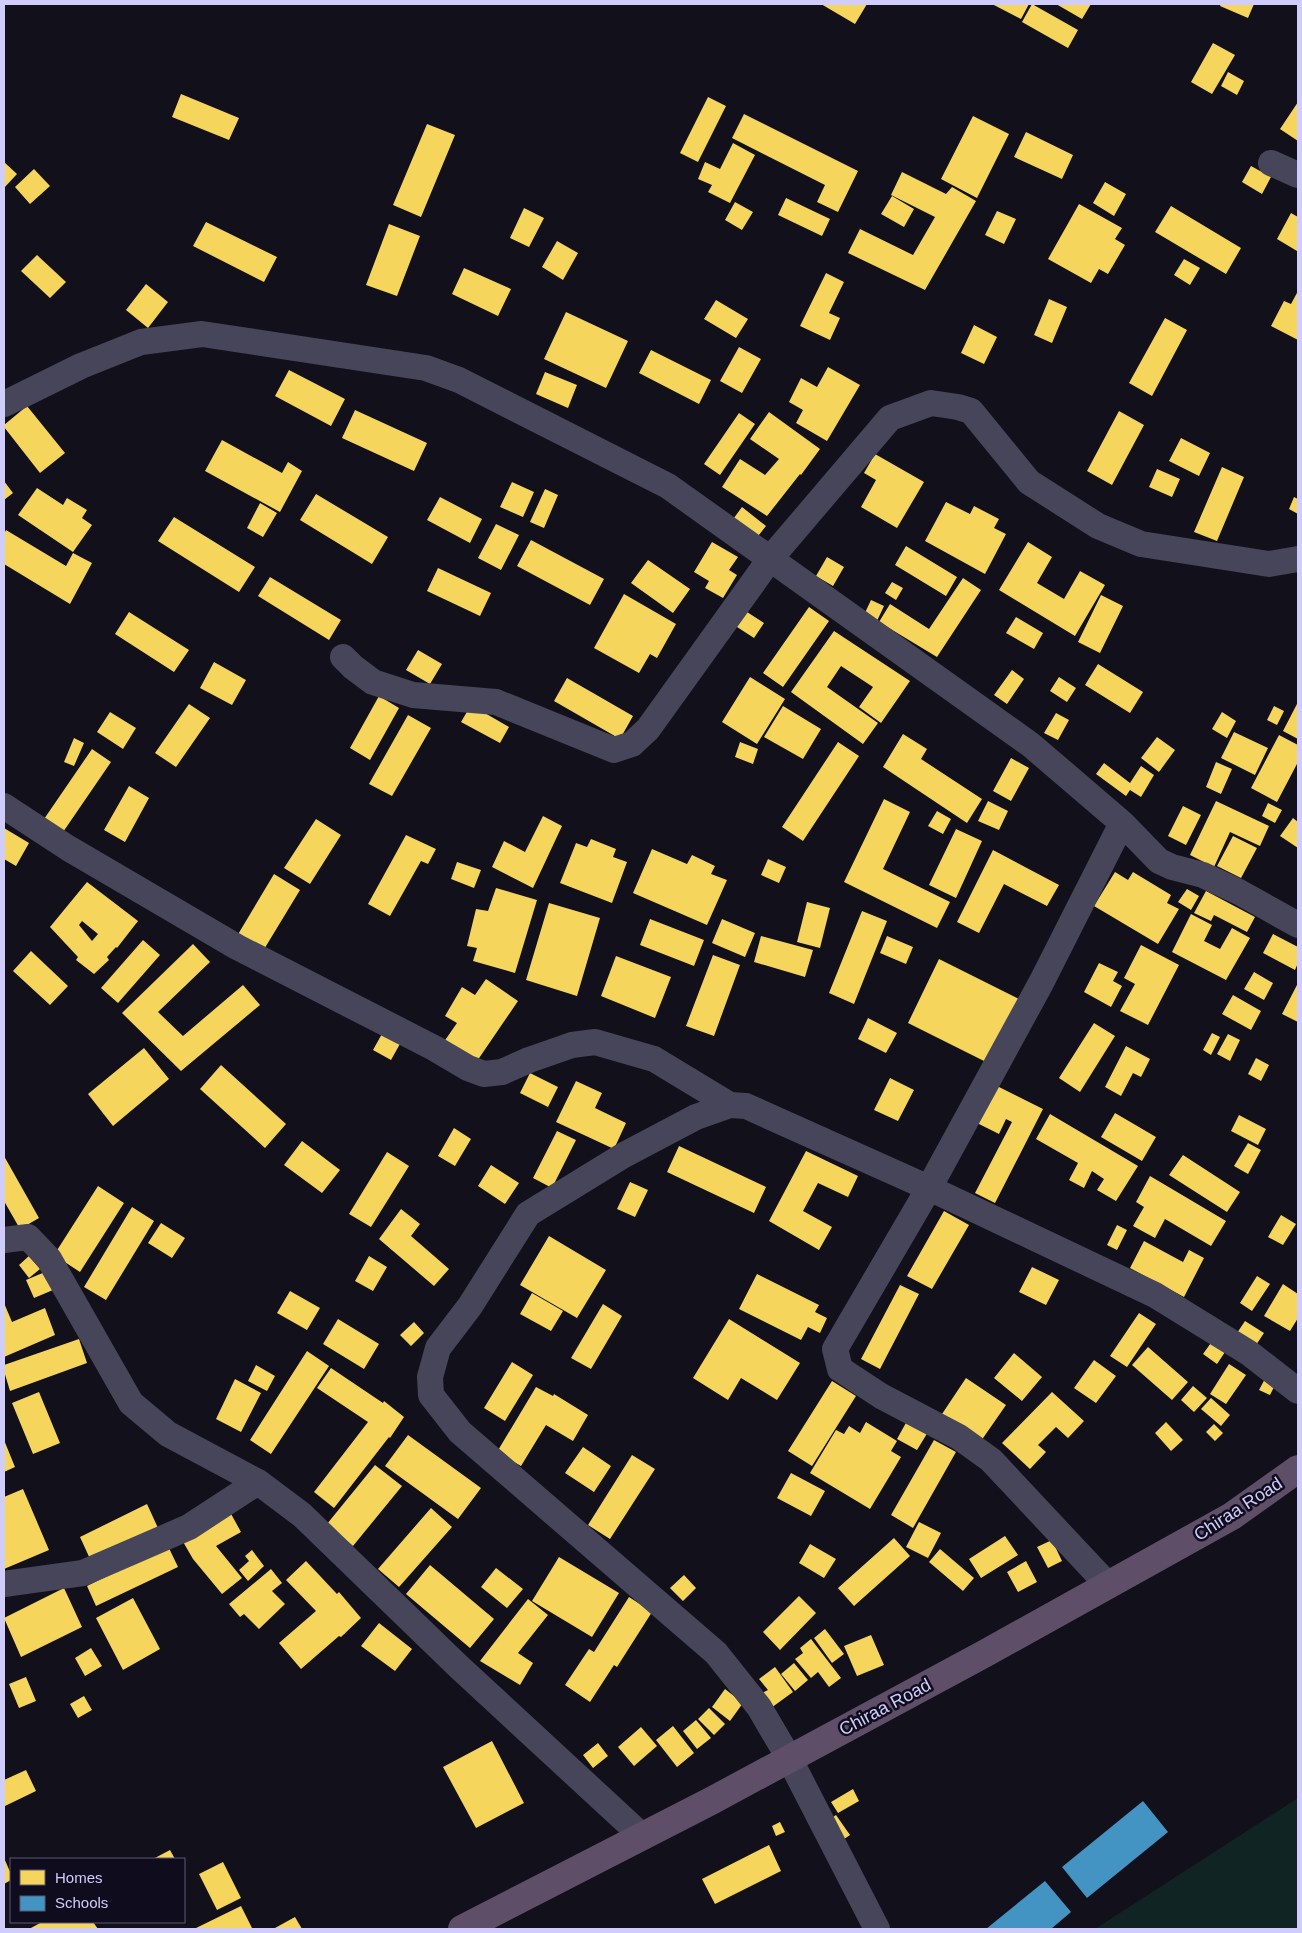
<svg xmlns="http://www.w3.org/2000/svg" width="1302" height="1933" font-family="Arial,sans-serif">
<rect width="100%" height="100%" fill="#12101a"/>
<path fill="#102424" d="M1298,1798V1929H1095Z"/>
<path fill="#f6d55c" fill-rule="evenodd" d="M821,4H867L855,24Z
M992,4H1029L1021,19Z
M1032,4L1078,30L1068,48L1022,22Z
M1056,4H1091L1082,19Z
M1221,4H1254L1248,18L1220,6Z
M1213,43L1235,55L1212,94L1191,82Z
M1228,72L1244,81L1237,95L1221,86Z
M181,94L239,118L229,140L172,117Z
M708,97L726,106L698,162L680,153Z
M1298,102V141L1280,129Z
M744,114L858,171L838,212L817,202L825,185L732,138Z
M973,116L1009,134L977,198L941,179Z
M427,124L455,135L421,217L393,205Z
M1026,132L1073,155L1062,179L1014,157Z
M733,143L755,155L730,203L708,192L712,185L698,179L705,162L720,169Z
M4,162L17,174L4,188Z
M1251,166L1271,177L1262,194L1242,182Z
M34,169L50,186L30,204L15,187Z
M902,172L946,194L952,187L976,201L925,290L848,253L860,229L913,255L935,217L891,195Z
M1105,182L1126,194L1114,216L1093,203Z
M892,196L914,209L904,227L881,214Z
M786,198L830,219L822,236L778,215Z
M735,202L753,212L742,230L725,220Z
M1079,204L1122,228L1115,239L1125,245L1108,274L1099,269L1091,283L1048,259Z
M1171,206L1241,248L1226,274L1155,232Z
M524,208L544,218L529,247L510,238Z
M997,211L1016,219L1004,244L985,235Z
M1291,213L1298,217L1297,251L1277,239Z
M206,222L277,257L264,282L193,246Z
M389,224L420,236L397,296L366,285Z
M557,241L578,253L563,280L542,267Z
M37,255L66,282L50,298L21,271Z
M1184,259L1200,268L1190,285L1174,275Z
M464,268L511,289L498,316L452,294Z
M826,273L844,282L829,313L840,318L830,340L800,326Z
M146,284L168,302L148,328L126,310Z
M1298,291V340L1271,326L1284,301L1291,304Z
M1049,299L1067,307L1052,343L1034,335Z
M716,300L748,319L736,338L704,319Z
M566,312L628,341L606,388L544,359Z
M1165,318L1187,330L1152,396L1129,383Z
M974,325L997,337L984,364L961,353Z
M739,347L761,359L742,393L720,381Z
M651,350L711,380L699,404L639,373Z
M828,367L860,385L827,441L796,423L803,410L789,402L801,378L817,387Z
M289,370L345,399L331,426L275,396Z
M545,372L577,385L568,408L536,394Z
M27,406L65,453L40,473L4,427V425Z
M355,410L427,443L414,471L342,438Z
M1119,411L1144,425L1112,485L1087,471Z
M769,412L820,449L801,475L800,474L767,516L722,487L740,459L765,475L779,459L750,439Z
M739,413L755,424L720,475L704,464Z
M1181,438L1210,453L1199,476L1169,461Z
M222,440L282,473L288,462L302,471L280,512L205,471Z
M875,454L924,482L897,528L861,507L876,480L864,473Z
M1222,467L1244,477L1217,541L1194,532Z
M1157,469L1180,479L1172,497L1149,487Z
M4,481L13,493L4,500Z
M512,482L534,492L523,517L500,507Z
M37,488L63,505L67,498L87,510L82,518L92,525L73,552L18,515Z
M545,489L558,495L544,528L530,522Z
M316,494L388,537L372,564L300,520Z
M440,497L482,519L470,543L427,520Z
M1294,497L1298,499V514L1289,509Z
M946,502L970,514L974,506L999,519L994,528L1006,534L985,574L925,541Z
M260,503L277,513L263,537L247,528Z
M742,507L766,526L755,540L731,522Z
M174,517L255,567L239,592L158,541Z
M496,524L519,535L501,570L478,558Z
M6,530L66,566L73,553L92,563L70,604L4,564V534Z
M531,540L604,579L590,605L517,566Z
M712,542L738,557L729,570L737,575L723,598L705,588L709,581L694,572Z
M1028,542L1052,557L1037,583L1064,599L1080,571L1105,585L1075,636L999,590Z
M906,546L957,577L946,596L895,565Z
M827,557L844,567L833,586L816,576Z
M648,560L690,589L673,613L631,583Z
M438,568L491,593L480,616L427,591Z
M270,577L341,620L329,640L258,596Z
M963,578L981,590L937,657L879,622L890,604L929,629Z
M892,582L903,588L896,600L885,593Z
M624,594L676,624L657,658L650,654L639,673L594,648Z
M1101,595L1123,606L1100,653L1078,642Z
M871,600L884,606L876,623L863,617Z
M809,607L829,621L783,687L763,673Z
M744,610L764,623L754,638L734,625Z
M129,612L189,650L174,672L115,634Z
M1016,617L1043,633L1034,649L1006,633Z
M834,631L910,681L881,723L859,707L873,687L841,666L827,687L878,723L863,744L791,692Z
M418,650L442,664L430,684L406,670Z
M214,662L246,680L232,705L200,688Z
M1098,664L1143,692L1130,713L1085,685Z
M1012,670L1024,679L1007,704L994,695Z
M750,677L785,699L757,744L722,722Z
M1059,677L1076,688L1067,702L1050,691Z
M567,678L633,716L620,739L554,701Z
M379,696L399,708L370,760L350,748Z
M1298,702V739L1283,731Z
M189,704L210,718L176,767L155,753Z
M471,705L509,727L500,743L461,722Z
M783,706L821,729L803,759L764,737Z
M1274,706L1284,711L1277,725L1267,720Z
M110,712L136,728L123,749L97,732Z
M1222,712L1236,721L1227,738L1212,729Z
M1056,713L1069,720L1058,740L1044,733Z
M408,715L431,728L392,796L369,784Z
M1234,732L1268,748L1255,775L1221,758Z
M903,734L927,749L921,759L982,799L967,823L883,767Z
M1279,735L1298,745V762L1277,802L1251,788Z
M1157,737L1175,750L1159,772L1141,758Z
M74,738L84,743L74,766L64,762Z
M740,742L758,749L753,764L735,757Z
M838,742L859,756L803,841L782,827Z
M92,749L111,762L61,835L42,822Z
M1011,758L1029,768L1011,801L993,791Z
M1216,762L1232,769L1221,794L1206,787Z
M1104,763L1130,783L1141,766L1154,775L1141,797L1130,790L1126,796L1096,774Z
M129,786L149,798L125,842L104,830Z
M884,799L910,812L883,869L950,902L937,928L844,882Z
M988,801L1008,811L999,830L978,821Z
M1216,801L1269,826L1260,846L1230,832L1214,867L1190,855Z
M1268,803L1282,810L1275,823L1262,816Z
M1183,806L1201,815L1186,845L1168,836Z
M937,811L951,819L943,834L928,826Z
M543,816L562,826L533,888L492,867L504,841L525,852Z
M1293,818L1298,822V848L1280,836Z
M316,819L341,835L310,884L284,868Z
M4,828L29,843L16,866L4,859Z
M956,829L982,841L956,898L929,885Z
M406,835L436,849L428,864L421,861L390,916L368,904Z
M1233,836L1257,848L1241,878L1217,866Z
M591,839L616,849L613,857L627,862L612,903L560,883L576,843L587,847Z
M652,849L687,864L692,855L715,866L711,874L727,880L707,925L633,893Z
M993,850L1059,885L1047,906L1004,884L979,933L957,922Z
M768,859L786,867L779,883L761,875Z
M457,862L481,870L474,888L451,879Z
M1115,872L1128,880L1133,872L1171,895L1167,903L1179,909L1158,944L1094,906Z
M274,874L300,890L263,951L237,936Z
M87,882L138,921L117,948L116,947L107,957L109,960L94,974L76,960L78,957L50,927ZM82,921L98,934L92,941L79,925Z
M496,888L537,900L515,973L473,961L477,948L467,946L476,909L488,911Z
M1187,889L1199,896L1191,910L1178,902Z
M1206,891L1255,917L1247,932L1214,915L1211,921L1194,913Z
M807,902L830,908L820,948L797,942Z
M549,903L600,918L577,996L526,980Z
M862,911L887,921L854,1004L829,993Z
M1191,914L1212,925L1204,941L1220,949L1232,928L1250,938L1226,980L1172,952Z
M650,919L704,940L694,966L640,945Z
M722,919L755,933L745,957L712,943Z
M1273,934L1298,947V963L1295,970L1263,953Z
M761,936L813,950L805,977L754,962Z
M887,936L913,947L906,964L880,953Z
M143,940L160,955L118,1003L101,988Z
M193,944L210,962L158,1012L183,1036L243,985L260,1005L181,1071L122,1013Z
M1141,945L1179,965L1148,1025L1120,1011L1135,984L1124,978Z
M31,951L68,986L50,1005L13,971Z
M713,955L740,965L714,1036L686,1026Z
M616,956L671,977L655,1018L601,996Z
M939,959L1019,999L988,1063L908,1023Z
M1099,963L1118,972L1113,981L1122,986L1111,1007L1084,992Z
M1254,972L1273,983L1264,1000L1244,989Z
M486,979L518,1001L473,1067L441,1046L457,1023L445,1016L462,987L475,995Z
M1298,983V1022L1282,1014Z
M1233,995L1261,1011L1251,1030L1222,1014Z
M868,1018L897,1033L886,1053L858,1039Z
M1094,1023L1115,1036L1080,1092L1059,1078Z
M383,1032L401,1042L391,1060L373,1050Z
M1212,1033L1220,1037L1211,1055L1203,1050Z
M1228,1034L1240,1040L1230,1061L1217,1054Z
M1126,1046L1150,1059L1141,1077L1133,1073L1121,1096L1105,1087Z
M144,1048L169,1079L113,1126L88,1094Z
M1256,1058L1269,1065L1261,1081L1248,1074Z
M221,1065L286,1124L265,1148L200,1089Z
M530,1073L558,1087L548,1107L520,1093Z
M890,1078L914,1090L898,1121L874,1110Z
M576,1081L602,1093L595,1108L626,1123L614,1149L556,1122Z
M995,1085L1043,1109L995,1203L975,1193L1012,1122L1006,1119L999,1134L975,1122Z
M1115,1113L1156,1137L1142,1161L1101,1137Z
M1050,1114L1138,1166L1116,1201L1097,1190L1104,1179L1092,1171L1084,1188L1069,1180L1078,1163L1036,1139Z
M1239,1115L1266,1129L1258,1145L1231,1131Z
M454,1128L471,1139L455,1166L438,1156Z
M557,1131L576,1140L552,1188L533,1178Z
M302,1141L340,1170L322,1193L284,1165Z
M1248,1143L1261,1150L1248,1174L1234,1166Z
M679,1146L766,1187L754,1213L667,1172Z
M806,1151L858,1176L848,1197L818,1183L803,1211L832,1227L819,1250L769,1221Z
M387,1152L409,1166L371,1227L349,1214Z
M1183,1155L1240,1192L1227,1212L1169,1175Z
M4,1156L39,1218L20,1229L4,1201Z
M491,1165L519,1183L505,1204L478,1186Z
M1150,1176L1226,1221L1211,1246L1165,1219L1155,1238L1133,1226L1144,1207L1136,1202Z
M630,1182L648,1190L635,1217L617,1209Z
M98,1186L124,1203L80,1272L54,1255Z
M132,1207L154,1221L106,1300L84,1287Z
M401,1209L420,1224L411,1236L449,1269L434,1286L379,1239Z
M944,1211L969,1225L932,1289L907,1276Z
M1281,1215L1296,1224L1283,1245L1268,1237Z
M161,1223L185,1238L172,1258L148,1243Z
M1117,1225L1127,1230L1117,1250L1107,1245Z
M549,1236L606,1270L577,1318L520,1285Z
M1144,1241L1183,1262L1189,1250L1204,1258L1184,1297L1130,1268Z
M29,1256L40,1269L29,1278L19,1265Z
M369,1256L387,1267L373,1291L355,1281Z
M1032,1267L1059,1280L1046,1305L1019,1292Z
M45,1272L53,1290L34,1298L26,1280Z
M757,1274L819,1305L815,1312L827,1318L820,1333L808,1327L801,1340L739,1309Z
M1257,1276L1270,1284L1252,1311L1240,1303Z
M1283,1284L1298,1294V1318L1290,1331L1264,1316Z
M900,1285L919,1294L880,1369L861,1359Z
M290,1291L320,1308L307,1330L277,1313Z
M532,1293L563,1311L551,1331L520,1314Z
M4,1303L12,1322L45,1308L55,1335L4,1357Z
M603,1304L622,1316L591,1369L571,1358Z
M1139,1313L1156,1324L1127,1367L1110,1356Z
M338,1319L379,1344L364,1369L323,1344Z
M729,1319L800,1363L777,1400L741,1378L728,1400L693,1378Z
M1245,1321L1264,1333L1256,1345L1237,1333Z
M414,1322L424,1333L411,1346L400,1335Z
M79,1339L87,1363L10,1391L4,1371V1365Z
M1213,1340L1227,1349L1217,1364L1203,1354Z
M1148,1347L1188,1382L1172,1400L1132,1365Z
M307,1351L329,1366L271,1454L250,1440Z
M1014,1353L1042,1377L1022,1401L994,1378Z
M1094,1360L1116,1376L1096,1403L1074,1388Z
M512,1362L533,1375L505,1421L484,1408Z
M1229,1364L1246,1375L1226,1404L1210,1394Z
M256,1365L275,1376L267,1391L248,1381Z
M331,1368L383,1403L384,1401L404,1417L390,1438L389,1437L334,1508L314,1492L368,1422L317,1388Z
M1267,1375L1277,1381L1270,1395L1259,1390Z
M966,1378L1006,1405L981,1441L942,1414Z
M235,1379L261,1393L241,1432L216,1419Z
M832,1381L856,1396L812,1466L788,1451Z
M1193,1386L1207,1398L1194,1412L1181,1400Z
M536,1387L553,1396L554,1394L588,1415L573,1441L546,1425L521,1466L497,1452Z
M39,1392L60,1443L33,1454L12,1403Z
M1052,1392L1084,1421L1068,1438L1056,1427L1038,1445L1046,1452L1030,1469L1002,1443Z
M1211,1398L1230,1415L1221,1426L1201,1409Z
M907,1421L928,1432L917,1450L897,1439Z
M866,1422L897,1441L891,1451L901,1457L870,1509L810,1473L836,1430L844,1434L849,1426L860,1433Z
M1166,1422L1183,1440L1171,1451L1155,1433Z
M1214,1424L1223,1433L1215,1441L1206,1432Z
M408,1435L481,1488L458,1519L385,1466Z
M4,1440L15,1467L4,1472Z
M934,1440L956,1452L913,1528L891,1515Z
M583,1447L611,1466L594,1492L565,1473Z
M632,1455L655,1469L610,1539L588,1525Z
M375,1465L402,1486L353,1546L327,1524Z
M791,1473L825,1491L811,1516L777,1498Z
M23,1489L49,1550L4,1569V1497Z
M147,1504L158,1528L91,1561L80,1537Z
M431,1508L452,1527L399,1587L378,1569Z
M230,1512L241,1532L216,1546L242,1578L222,1594L193,1559L182,1540Z
M919,1522L941,1533L928,1558L906,1547Z
M1005,1536L1018,1555L981,1578L969,1559Z
M894,1538L910,1556L854,1606L838,1588Z
M1052,1540L1062,1561L1048,1568L1037,1547Z
M810,1544L836,1559L824,1578L799,1563Z
M168,1546L178,1567L96,1606L87,1586Z
M940,1549L974,1578L963,1591L929,1562Z
M252,1550L264,1566L248,1581L239,1570L249,1561L245,1556Z
M559,1557L619,1593L592,1637L532,1601Z
M306,1561L337,1594L339,1592L361,1618L341,1637L339,1636L301,1669L279,1643L316,1611L286,1580Z
M1026,1561L1037,1582L1018,1592L1007,1572Z
M430,1565L494,1619L470,1648L406,1594Z
M496,1568L523,1589L507,1608L481,1587Z
M271,1569L282,1583L272,1591L285,1604L259,1629L244,1614L240,1617L229,1604Z
M684,1575L696,1588L683,1601L670,1588Z
M64,1588L82,1627L21,1657L4,1618Z
M799,1596L816,1613L780,1650L763,1632Z
M629,1597L652,1612L617,1667L614,1665L590,1702L565,1685L589,1649L594,1652Z
M133,1598L160,1649L123,1670L96,1618Z
M528,1599L548,1615L518,1653L533,1663L520,1685L480,1661Z
M379,1623L412,1649L395,1671L361,1646Z
M825,1629L844,1654L832,1663L814,1638Z
M871,1635L884,1665L857,1676L844,1646Z
M811,1639L841,1678L829,1687L818,1672L811,1678L795,1659L803,1653L800,1648Z
M91,1648L102,1666L85,1676L75,1658Z
M794,1663L808,1680L795,1691L781,1674Z
M775,1667L793,1692L771,1708L762,1693L768,1690L759,1679Z
M26,1677L36,1701L19,1708L9,1684Z
M725,1689L743,1703L730,1721L712,1707Z
M84,1696L92,1710L78,1718L70,1704Z
M709,1708L725,1724L714,1735L698,1719Z
M696,1720L711,1738L697,1749L683,1731Z
M673,1726L694,1753L677,1767L656,1740Z
M641,1727L657,1746L634,1766L618,1747Z
M492,1741L524,1803L476,1828L443,1767Z
M598,1743L608,1756L593,1768L583,1755Z
M26,1770L36,1791L5,1806L4,1780Z
M853,1789L859,1801L838,1813L831,1802Z
M836,1815L850,1835L834,1846L820,1826Z
M780,1822L785,1832L776,1836L772,1826Z
M769,1845L781,1871L715,1904L702,1879Z
M170,1850L175,1859H153Z
M4,1858L11,1874V1880L4,1884Z
M223,1862L241,1898L217,1910L199,1874Z
M241,1906L252,1928L194,1929Z
M295,1917L302,1929H276L275,1928Z
M42,1922H93L98,1929H29Z"/>
<path fill="#4393c3" d="M1143,1801L1168,1832L1087,1898L1062,1867Z
M1045,1881L1071,1912L1051,1929H986Z"/>
<g fill="none" stroke-linecap="round" stroke-linejoin="round">
<path stroke="#46455a" stroke-width="26" d="M1271,163L1298,175
M4,404L81,366L141,342L202,334L426,368L459,380L668,486L1031,745L1122,823L1159,861L1172,867L1203,875L1239,892L1298,925
M343,657L353,667L373,682L413,695L496,702L614,750L632,744L648,729L770,559L890,418L931,403L958,407L971,411L1029,482L1098,526L1141,544L1269,564L1298,559
M4,806L68,848L237,947L434,1048L468,1068L484,1074L502,1072L529,1060L572,1045L595,1042L654,1059L730,1105
M4,1240L28,1237L49,1259L131,1403L168,1434L258,1482L302,1515L458,1666L642,1836
M4,1584L83,1573L189,1527L258,1482
M1108,1585L991,1460L959,1437L881,1396L840,1369L835,1349L929,1188L1041,983L1122,823
M877,1929L789,1758L759,1707L716,1653L460,1432L431,1395L430,1377L438,1348L470,1306L528,1214L624,1155L696,1117L730,1105L746,1106L929,1188L1155,1295L1249,1353L1298,1391"/>
<path stroke="#5e4e68" stroke-width="28" d="M462,1929L711,1801L984,1654L1232,1516L1298,1469"/>
</g>
<g text-anchor="middle" stroke-width="5" stroke-linejoin="round" paint-order="stroke">
<g font-size="18" fill="#d0ccfc" stroke="#0f0d1d">
<text transform="translate(1238 1509) rotate(-33)" y="6">Chiraa Road</text>
<text transform="translate(885 1707) rotate(-28)" y="6">Chiraa Road</text>
</g>
</g>
<rect width="1302" height="1933" fill="none" stroke="#d0ccfc" stroke-width="10"/>
<rect x="10" y="1858" width="175" height="65" fill="#0f0d1d" stroke="#5c5976"/>
<rect x="20" y="1870" width="25" height="15" fill="#f6d55c" stroke="#5c5976"/>
<text x="55" y="1883" font-size="15" fill="#d0ccfc">Homes</text>
<rect x="20" y="1896" width="25" height="15" fill="#4393c3" stroke="#5c5976"/>
<text x="55" y="1908" font-size="15" fill="#d0ccfc">Schools</text>
</svg>
